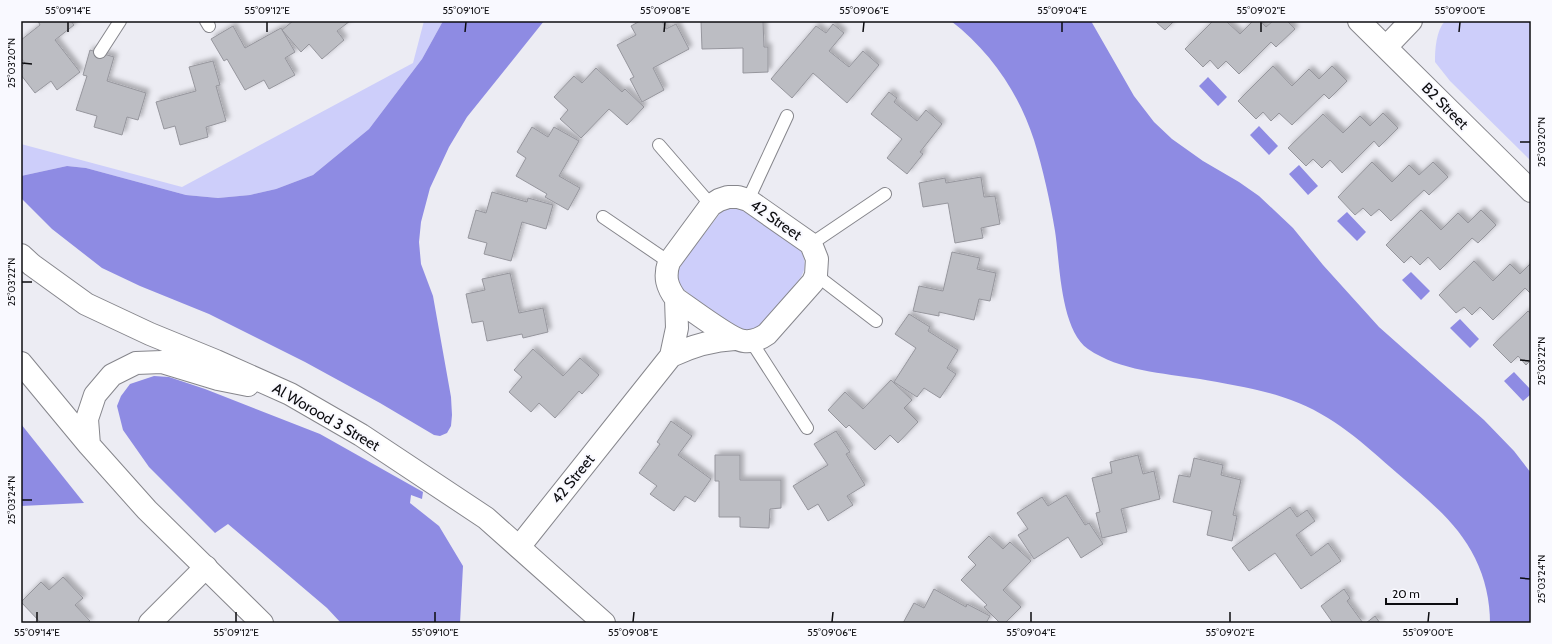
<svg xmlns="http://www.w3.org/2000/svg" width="1552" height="644" font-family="Cabin,sans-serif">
<defs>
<filter id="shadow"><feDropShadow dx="3.5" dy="-3.5" stdDeviation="2" flood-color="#0004"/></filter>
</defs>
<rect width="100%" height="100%" fill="#ececf3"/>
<path fill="#cdcefa" d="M424,21H443L422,59L369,129L313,175L276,189L250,195L218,198L186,195L86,168L67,166L21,176V144L182,187L413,63Z
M1445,21H1531V161L1450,81L1435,62C1435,49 1436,31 1445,21Z
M738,207L747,209L801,251C806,262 806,267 801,277L762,326L755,331L735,330L682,288C676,278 676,274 682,263L721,212L729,208Z"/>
<path fill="#8e8be3" d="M443,21H544L467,117L449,147L430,188L421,222L419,242L421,264L433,296L451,397L452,415L451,426L447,433L440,436L434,435L380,403L305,362L209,314L140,286L102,268L52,229L21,198V176L67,166L86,168L186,195L218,198L250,195L276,189L313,175L369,129L422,59Z
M951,21H1091L1134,96L1154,122L1172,139L1203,161L1239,182L1259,196L1293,228L1323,265L1379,327L1484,420L1514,451L1531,473V623H1490C1490,601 1485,578 1475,558C1458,523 1426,498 1397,473C1364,444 1333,415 1291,400C1265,390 1228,384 1200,379C1163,373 1120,371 1088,349C1060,329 1060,263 1055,231C1050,201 1043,169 1034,140C1019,93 990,51 951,21Z
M1208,77L1227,97L1218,106L1199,86Z
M1259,126L1278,146L1269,155L1250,135Z
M1299,165L1318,186L1308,195L1289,174Z
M1347,212L1366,232L1357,241L1337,221Z
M1411,272L1430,291L1421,300L1402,280Z
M1460,319L1479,339L1470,348L1450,328Z
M1514,372L1531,390V394L1523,401L1504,381Z
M154,376L169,377L205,389L320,434L423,492L422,499L411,495L410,503L439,526L463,566L460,623H341L327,608L228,524L215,533L149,467L123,430L117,406L121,396L130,384Z
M21,424L84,503L21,506Z"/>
<path fill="#bcbdc3" stroke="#96969d" filter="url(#shadow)" d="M38,21H71L74,25L55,40L80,72L57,90L51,81L35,93L21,75V67L25,63L21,58V40L40,25Z
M293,21H350L337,31L344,40L322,59L309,44L301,52L282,30Z
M640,21H662L666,29L676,24L689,49L653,68L664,90L642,102L630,79L634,77L617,45L636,35L631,26Z
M701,21H763L764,47H768V72L743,73V48L702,49Z
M1155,21H1174L1165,30Z
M1213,21H1226L1240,34L1253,21H1260L1266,27L1273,21H1287L1295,29L1276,47L1271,42L1239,74L1226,61L1218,69L1210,60L1203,67L1185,49Z
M833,24L844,33L829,51L849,67L863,51L879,65L847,103L813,73L792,98L771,79L816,26L826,33Z
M233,26L245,48L281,28L295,52L285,58L295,75L269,89L264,80L245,90L227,59L224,61L211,39Z
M90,50L114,57L107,81L146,93L138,120L127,117L122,135L94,127L97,116L76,110L87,76L83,75Z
M213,61L220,85L216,86L226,121L206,127L208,137L180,145L175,126L164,129L156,102L196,91L189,67Z
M1273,66L1292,86L1309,69L1319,79L1332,66L1347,81L1329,99L1324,94L1292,125L1279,113L1271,121L1263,112L1256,119L1238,101Z
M596,68L622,92L625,89L644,107L627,125L609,109L581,138L560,119L568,110L554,97L574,76L582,83Z
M889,92L897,98L894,102L917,121L926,110L942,124L920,152L923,154L907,174L887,158L902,139L871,114Z
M1383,113L1398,128L1379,147L1374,141L1342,173L1330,160L1322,168L1313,159L1306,166L1288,148L1323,114L1343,133L1360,116L1370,126Z
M532,127L548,137L554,127L579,141L559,176L580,188L568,210L545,197L547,194L516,176L526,158L517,152Z
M1372,162L1392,182L1409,165L1419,175L1433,162L1448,177L1429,195L1424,190L1391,221L1379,209L1371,216L1363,208L1355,215L1338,197Z
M981,177L984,197L995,196L1000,224L981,228L983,238L955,243L948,203L923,207L919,183L945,178L946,183Z
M492,192L527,202L528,198L553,205L546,229L522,222L511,261L484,254L487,243L468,238L476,210L486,213Z
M1421,210L1441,230L1458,213L1468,223L1481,210L1496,225L1478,243L1472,238L1440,270L1428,257L1420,265L1411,256L1404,263L1386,245Z
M952,252L980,258L977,269L996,273L990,301L979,299L974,320L939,312V316L913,311L919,286L943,291Z
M1474,261L1493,281L1510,264L1520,274L1531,263V293H1530L1525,288L1493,320L1480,307L1472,315L1464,307L1456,313L1439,295Z
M510,273L519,313L543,308L548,332L523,338L522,334L487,341L483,321L472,323L466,294L485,290L482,279Z
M1528,311L1531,314V360L1526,365L1518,356L1511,363L1493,345Z
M909,314L930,327L928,331L958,350L947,368L956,374L940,398L924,388L917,397L894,382L916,348L895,334Z
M533,349L563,376L580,358L599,375L582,394L579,391L555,418L539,403L531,412L509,392L522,377L514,370Z
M891,380L912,400L904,408L918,422L898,443L890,435L875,450L849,425L846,428L828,410L845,392L863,409Z
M671,421L692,436L678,455L711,479L695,502L685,496L674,511L650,494L657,486L639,473L660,444L657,442Z
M836,431L850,452L846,454L865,485L847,496L853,505L828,521L818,504L808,510L793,486L828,465L814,444Z
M715,455H740V480H781V508L770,509L769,528L740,527V517H719V481H715Z
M1138,455L1143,474L1154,471L1160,499L1121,509L1127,532L1102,538L1096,513L1100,512L1092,478L1112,473L1110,462Z
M1194,458L1223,465L1221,475L1241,480L1233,515L1237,516L1232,541L1207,535L1212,511L1173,502L1179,475L1190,477Z
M1066,495L1085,525L1089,523L1103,544L1081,558L1068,537L1034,559L1018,535L1028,529L1017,513L1042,497L1048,506Z
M1290,507L1297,517L1307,510L1315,521L1296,535L1311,556L1328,543L1341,561L1301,589L1275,553L1249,571L1232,548Z
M989,536L1003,549L1010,542L1031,561L1003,590L1021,607L1005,623H1000L984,607L987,605L961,580L976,565L968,557Z
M63,577L83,598L75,605L90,621L87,623H41L21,602L41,582L49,590Z
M934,589L966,607L967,604L990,616L986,623H903L914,603L924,608Z
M1344,589L1350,598L1347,601L1363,623H1333L1321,606Z
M1375,616L1380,623H1366Z"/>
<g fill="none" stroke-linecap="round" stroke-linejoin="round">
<g stroke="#86868c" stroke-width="14">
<path id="service" d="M206,21L209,26
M100,52L120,21
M659,145L711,205
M748,200L787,116
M603,217L669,262
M811,244L885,194
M816,275L876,321
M751,341L807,428"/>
</g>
<g stroke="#86868c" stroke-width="24">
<path id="minor" d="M1359,21L1531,191
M1386,47L1411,21
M728,197H738L748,200L811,244L817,259L816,275L813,282L767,334C760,339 753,342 744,341C731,340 690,308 676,299C667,287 664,277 669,262L711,205L719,200Z
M671,356C692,346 712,340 735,339
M519,547L671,356L677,328L676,299
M150,623L206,567"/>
</g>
<g stroke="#86868c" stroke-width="24">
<path id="tertiary" d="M21,255L32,265L86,304L150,334L216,361L290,394L361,435L486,518L604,623
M21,363L89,445L147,510L262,623
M89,445L87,419L95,395L112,375L136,363L162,362L218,379L248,385"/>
</g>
<use href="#service" stroke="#fff" stroke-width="12"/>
<use href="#minor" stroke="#fff" stroke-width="22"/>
<use href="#tertiary" stroke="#fff" stroke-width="22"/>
</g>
<path fill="none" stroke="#0d0d10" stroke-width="1.5" d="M68,32V22M267,32V22M465,32L466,22M664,32L665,22M863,32L864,22M1062,32V22M1261,32V22M1459,32L1460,22M22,63L32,64M1520,142H1530M22,282H32M1520,360L1530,361M22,500H32M1520,578L1530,579M37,622V612M236,622V612M435,622V612M633,622L634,612M832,622L833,612M1031,622V612M1230,622V612M1428,622L1429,612"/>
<g text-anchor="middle" stroke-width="4" stroke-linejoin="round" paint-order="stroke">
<g font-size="15" fill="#0d0d10" stroke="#f9f9ff">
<text transform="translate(1445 106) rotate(45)" y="5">B2 Street</text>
<text transform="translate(776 220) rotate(35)" y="5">42 Street</text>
<text transform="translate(326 417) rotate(30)" y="5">Al Worood 3 Street</text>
<text transform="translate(573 479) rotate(-51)" y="5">42 Street</text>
</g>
</g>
<rect width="1552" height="644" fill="none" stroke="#f9f9ff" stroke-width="44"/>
<path d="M1386 598v6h71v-6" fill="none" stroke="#0d0d10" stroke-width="2"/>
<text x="1392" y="598" font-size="12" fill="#0d0d10" stroke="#f9f9ff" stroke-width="3" paint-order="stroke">20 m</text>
<rect x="22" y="22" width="1508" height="600" fill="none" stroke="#0d0d10" stroke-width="1.5"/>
<g font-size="10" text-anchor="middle" fill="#0d0d10">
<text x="68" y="14">55°09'14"E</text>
<text x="267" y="14">55°09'12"E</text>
<text x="466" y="14">55°09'10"E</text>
<text x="665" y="14">55°09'08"E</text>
<text x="864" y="14">55°09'06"E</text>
<text x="1062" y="14">55°09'04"E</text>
<text x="1261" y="14">55°09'02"E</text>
<text x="1460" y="14">55°09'00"E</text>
<text transform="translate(11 63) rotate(-90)" y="4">25°03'20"N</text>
<text transform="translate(1541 142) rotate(-90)" y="4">25°03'20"N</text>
<text transform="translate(11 282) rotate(-90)" y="4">25°03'22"N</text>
<text transform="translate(1541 361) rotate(-90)" y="4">25°03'22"N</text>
<text transform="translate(11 500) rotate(-90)" y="4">25°03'24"N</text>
<text transform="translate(1541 579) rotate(-90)" y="4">25°03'24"N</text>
<text x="37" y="636">55°09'14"E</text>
<text x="236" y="636">55°09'12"E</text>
<text x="435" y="636">55°09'10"E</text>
<text x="633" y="636">55°09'08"E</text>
<text x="832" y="636">55°09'06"E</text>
<text x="1031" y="636">55°09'04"E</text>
<text x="1230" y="636">55°09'02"E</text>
<text x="1428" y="636">55°09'00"E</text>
</g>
</svg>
